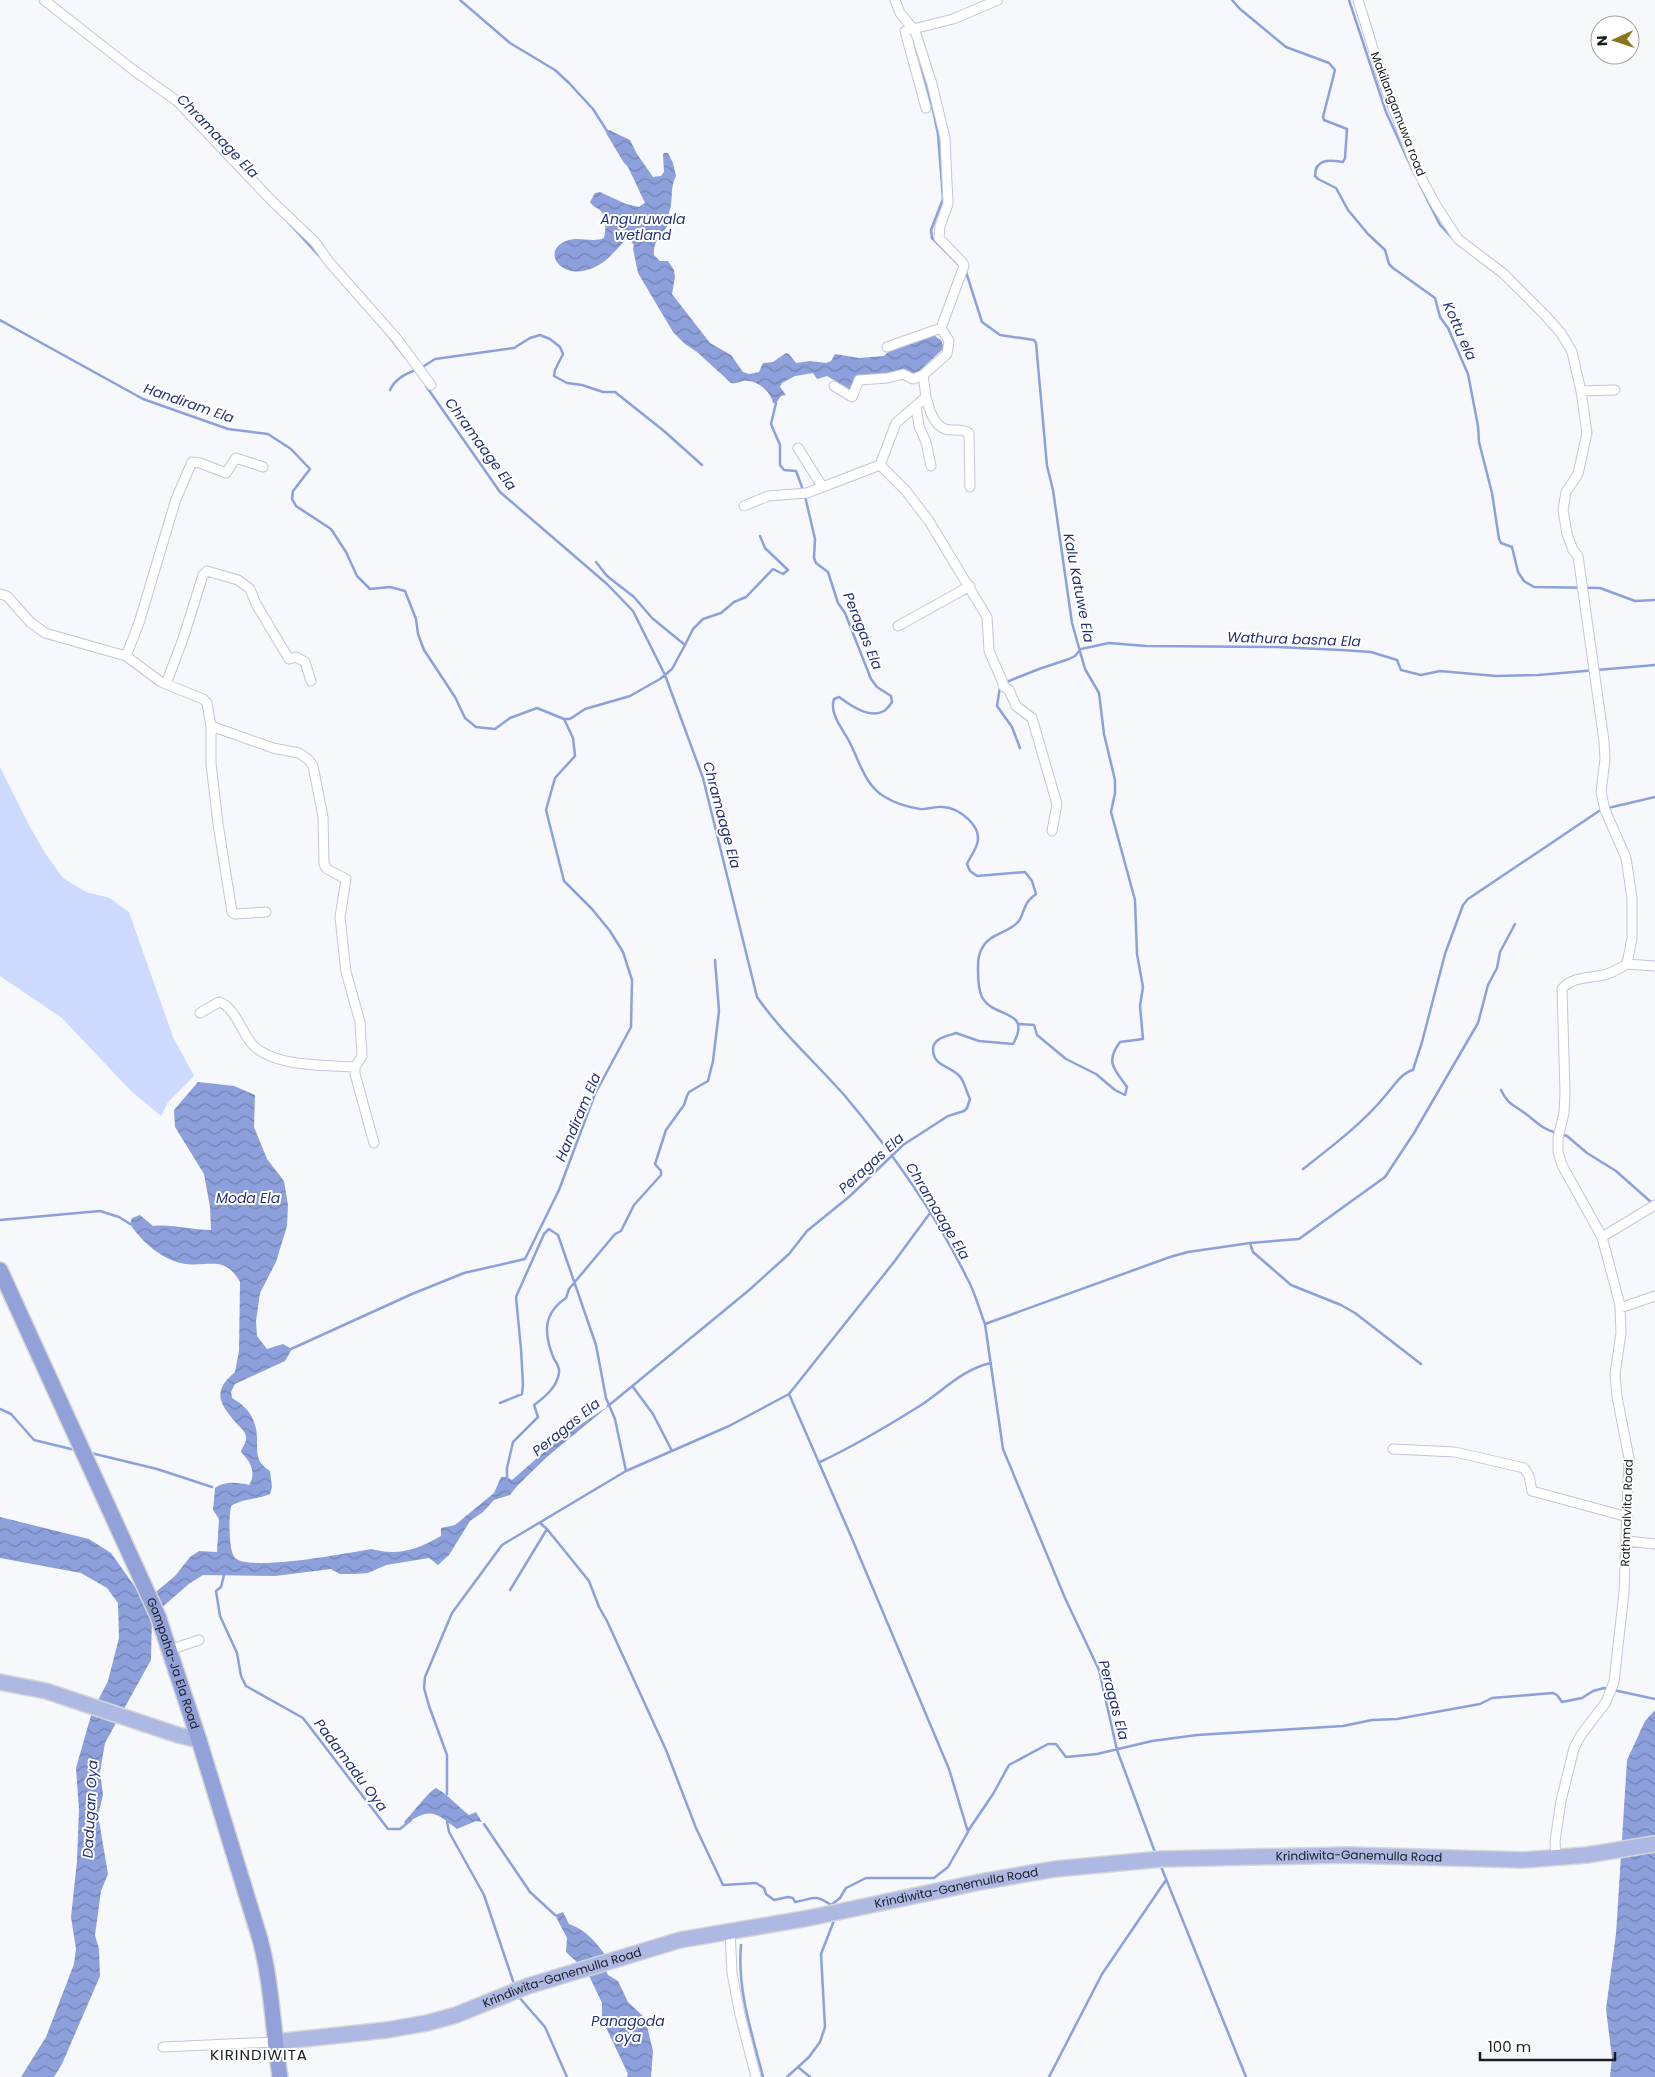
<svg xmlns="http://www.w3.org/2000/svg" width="1655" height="2077" font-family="Poppins,sans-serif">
<defs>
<pattern id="water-waves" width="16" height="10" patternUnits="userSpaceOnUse" patternTransform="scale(1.25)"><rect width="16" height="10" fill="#8da0dc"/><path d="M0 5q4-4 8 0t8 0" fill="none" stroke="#7282b2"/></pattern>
</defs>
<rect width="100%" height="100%" fill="#f7f8fc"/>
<path fill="#cdd9fe" d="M0,767L30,827L45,853L63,878L86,892L110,898L129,912L173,1037L194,1076L168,1102L161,1116L131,1091L62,1018L0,976Z"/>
<path fill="url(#water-waves)" d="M609,130L630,140L637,154L653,177L661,176L664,172L663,155L664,153H668L673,163L676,176C669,190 674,200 669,213L672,220C664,232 653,239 654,255L660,261H668L674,270L675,277L672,294L710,343L731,355L743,372L749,374L759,372L763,363L773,362L786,353L789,354L796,363L810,361L826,363L831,361L835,354L859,358L884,356L890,350L932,334L941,340L944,348L915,375L896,373L856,379L853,382L851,393L842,385L827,376L817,379L813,373L795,376L782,383L780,387L786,395L781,396L776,403H773C771,391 756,379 743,381C738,382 736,384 731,383L697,352L685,344L673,332L638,273L633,249L634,245L629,239H626C617,249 607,262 595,267C562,283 540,251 566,241C579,236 592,243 604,238C606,229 607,217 600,210C596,207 593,207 590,202L595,193L600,192L626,204L639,207L645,203L628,167L624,163L606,133Z
M198,1082L234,1086L255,1095L254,1127L267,1159L284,1181L288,1205L287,1226L276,1262L260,1293L256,1321L257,1336L267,1349L283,1344L292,1349L285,1361L235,1384L231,1392L232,1398C250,1408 258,1422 257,1444C257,1450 257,1458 261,1463C263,1466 267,1469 270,1471L272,1487L270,1494C257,1500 243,1498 231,1506C229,1516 228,1550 235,1558C249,1572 348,1553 371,1549C399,1556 416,1550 441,1536V1528L455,1525L494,1493L501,1477H507L512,1480L560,1438L610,1405L548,1456L517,1486L510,1495L494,1500L483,1512L470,1521L449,1555L438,1565L429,1558L386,1565L368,1573L355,1574H340L331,1569L275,1576L203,1575L190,1583L152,1616L151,1660L105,1743L100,1772L103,1795L98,1815L108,1874L101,1891L95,1935L99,1949L100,1976L62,2064L54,2077H21L46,2037L74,1964L76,1949L71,1917L77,1861L79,1810L76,1768L92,1712L108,1681L119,1638L118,1603L107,1588L81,1573L0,1558V1517L89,1539L111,1553L145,1601L175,1576L190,1557L199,1551L217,1552L219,1519L213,1510L215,1488C224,1481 238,1482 249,1485C257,1473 250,1461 241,1452C242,1446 249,1441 245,1434C244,1430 240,1427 237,1424C220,1404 211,1392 235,1372L239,1351L240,1282C225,1255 209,1267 186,1264C163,1261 142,1242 130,1224L132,1218L140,1215L153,1226C174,1224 190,1230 211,1230L210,1207L204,1174L175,1127L174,1110Z
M1655,1710V2077H1610L1612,2058L1606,2009L1616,1934L1627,1760L1645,1721Z
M436,1788C450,1796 457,1806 469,1815L476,1812L482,1822L476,1821L457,1829C435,1812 430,1807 406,1824L404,1822C412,1814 429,1791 436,1788Z
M563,1912L569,1924C586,1930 595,1941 606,1956L600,1958L608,1975L618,1981L628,2002L645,2018L653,2051L651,2077H627L628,2074L602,2019V2003L583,1963L579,1964L566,1952L567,1938L555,1915Z"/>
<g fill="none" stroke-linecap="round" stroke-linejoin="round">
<path stroke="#8da0dc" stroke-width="2.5" d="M460,0L510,43L555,70L569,83L593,109L607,131
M1232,0L1240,9L1286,47L1329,63L1335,70L1323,117L1324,120L1347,129L1345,158L1343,162C1330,160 1315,158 1315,176L1318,179L1336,188L1348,210L1368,234L1385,250L1389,264L1393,268L1435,298L1440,317L1448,328L1468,374L1478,426L1479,442L1492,493L1499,539L1501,543L1512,547L1518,572L1524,581L1534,587L1600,588L1635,601L1655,600
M1349,0L1386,112L1412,169
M912,37L933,110L938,134L943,199L931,230L932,238L959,265
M1420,185L1440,225L1457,243
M288,222L321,258
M966,272L982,322L1000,335L1034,340L1036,343L1047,466L1053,490L1072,623L1085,669L1099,693L1104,734L1115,780V793L1111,812L1135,900L1137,954L1143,987L1140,1006L1143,1039L1120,1042C1105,1062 1114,1069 1127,1087L1125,1095L1115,1090L1096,1074L1066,1059L1037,1035L1034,1025L1019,1024
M0,320L143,399L228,429L268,434L291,449L310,469L293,491L292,499L296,506L331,529L346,552L357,576L370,589L390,587L405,591L416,619L418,634L424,650L455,697L465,718L476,727L495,729L510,718L537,708L564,719L573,738L575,756L555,778L546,810L564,881L592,909L610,931L623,952L632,980L631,1027L595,1094L559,1190L525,1259L464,1273L412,1294L291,1349
M384,330L405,357
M421,368L435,359L514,348L530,338L540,335L550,339L560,347L563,354L555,370L554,376L567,383L582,385L603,392H615L664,431L702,465
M426,386L500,492L607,584L633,611L665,675L703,778L757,997C782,1033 816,1063 845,1096C892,1152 935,1213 967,1278C975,1292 979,1309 985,1324L1170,1257L1188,1252L1250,1243L1253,1252L1291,1285L1341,1305L1355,1313L1421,1364
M390,390C395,379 405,374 416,370
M776,403L771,424L780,445V465L784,470L796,471L803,490
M685,645L693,629L703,619L721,613L734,602L746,597L773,569L783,574L788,570L765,548L760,536
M1004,683L1039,669L1069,659L1075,656L1081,649L1109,643L1146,646L1277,647L1341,650L1371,652L1397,660L1401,670L1421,675L1440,671L1496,676L1538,675L1655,665
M1000,687L997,706L1012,727L1020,748
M564,719H570L585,709L630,696L660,679L672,669L685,645L652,618L634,597L607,576L596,562
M1608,808L1655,797
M1501,1090C1508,1105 1514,1105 1526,1114C1538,1123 1541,1128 1556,1133
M1561,1134L1567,1136L1587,1153L1616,1171L1652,1203
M1303,1169C1331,1147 1362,1124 1385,1096C1393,1087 1401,1073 1413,1070L1422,1042L1445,954L1463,905L1468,899L1602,809
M0,1220L100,1211L119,1217L130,1224
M1250,1243L1299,1239L1385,1177L1414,1133L1478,1023L1488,985L1497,968L1500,952L1515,924
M985,1324L1003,1449L1065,1598L1099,1670L1117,1750L1156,1855
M633,1387L653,1414L672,1451
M500,1403L522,1394L523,1384L521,1349L516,1297L544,1234L549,1229L558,1235L596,1345L606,1398L615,1419L626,1471
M608,1406L748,1291L789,1254L807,1231L850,1196L903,1145L948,1116L964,1111L967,1108L970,1099C967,1093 965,1084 961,1078C952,1065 933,1068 933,1049C933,1038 948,1036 956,1033L979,1041L1013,1044C1033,1008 993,1019 982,997C978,989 978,979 978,970C978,961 978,953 984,945C992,933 1008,933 1018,922C1022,918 1023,910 1026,905C1028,900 1032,897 1036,894L1032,881L1025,872L977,876L970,871L967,864C970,857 975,851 977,844C983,826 959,808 943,807C935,806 927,810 920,809C908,807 896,804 885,797C865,786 859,760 849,741C842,728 829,713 834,699L839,697C850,705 869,719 884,711C887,709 890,705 892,702L891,696L877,687L871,679L845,613L838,603L828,572L816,563L814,558L815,539L805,496
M0,1409L11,1414L34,1440L75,1450
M91,1453L157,1469L212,1487
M820,1462C854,1446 886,1427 918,1407C942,1392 962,1369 991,1363
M507,1480V1468L513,1442L538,1417L534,1405C545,1397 557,1387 559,1373C560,1367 557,1364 554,1359C544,1335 542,1314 566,1298L569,1289L615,1234L621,1231L634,1205L661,1175V1171L655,1164L666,1130L684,1105L687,1096L689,1092L708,1081L713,1061L719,1011L715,960
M540,1523L547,1529L589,1581L599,1607L607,1621L666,1750L696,1828L723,1885L756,1883L764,1888L766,1894L774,1900L788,1897L793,1898L795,1902C814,1899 813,1893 831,1905L840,1898L846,1888L866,1878H934L948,1867L968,1832L949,1769L850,1534L789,1394
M224,1575L221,1587L216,1591L220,1616L237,1653L241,1676L246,1686L303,1718L388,1829H400L411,1820
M510,1590L547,1529
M447,1794V1755L429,1706L424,1688L425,1677L452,1613L502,1545L626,1471L729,1426L789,1394L894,1262L930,1213
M447,1821L449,1832L484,1895L514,1984
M484,1824L530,1892L555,1915
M968,1831L993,1794L1009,1765L1048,1744H1056L1066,1757L1097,1754L1152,1741L1197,1735L1343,1726L1372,1720L1397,1719L1480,1704L1492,1698L1553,1693L1557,1695L1562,1702L1582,1698L1593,1691L1604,1688L1655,1699
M1160,1864L1246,2077
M741,1945C737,1990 752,2033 763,2077
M518,1996L545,2027L567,2077
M798,2067L810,2077
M787,2077L809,2057L820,2042L825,2027L821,1954L835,1918
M1049,2077L1102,1974L1166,1880"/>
<g stroke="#c1c7da" stroke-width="11">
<path id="minor" d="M44,0L132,69L177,101L271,200L315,242L330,263L397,339L431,385
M895,0L900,13L915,31L932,84L945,138L948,204L940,226L939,238L963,263L964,266L941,328L949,341L947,354L923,375L926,397L896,423L880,465L906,491L929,521L987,617L989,651L1003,683V686L1009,690L1016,706L1032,718L1057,804L1052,831
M1358,0L1384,84L1417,170L1437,207L1458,239L1504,274L1545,315L1561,333L1572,352L1581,391L1587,433L1578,474L1566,492L1563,510L1567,534L1573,550L1578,556L1604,741L1605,759L1601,792L1605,810L1626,858L1632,898V938L1627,964C1620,968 1612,973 1604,975C1590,978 1571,977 1562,989L1565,1092L1564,1113L1558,1138V1152L1562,1165L1602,1237L1620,1305L1621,1333L1615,1374L1617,1397L1629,1458L1624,1592L1614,1682L1606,1702L1581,1735L1574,1748L1561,1801L1555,1841L1556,1858
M926,108L905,31L953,19L998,0
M887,347L941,328
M834,386L852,397L859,380L888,378L903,374L913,379L923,375
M1581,391L1615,390
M926,397C929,408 933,425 945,429C954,432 959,427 969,433L970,487
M916,406L919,426L926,442L931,466
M798,448L822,486
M744,506L768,496L807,493L880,465
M0,594L7,596L30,622L45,633L126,656L161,682L203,699L207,703L211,726L273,748L299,753L309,760L313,766L323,817L324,864L327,869L346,879L340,917L346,972L360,1022L362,1056L355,1067V1074L374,1143
M898,626L970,586
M126,656L139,623L176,499L192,462L200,463L226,473L236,458L263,467
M166,684L183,639L203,575L207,571L238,580L250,589L256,604L289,659L296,657L305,662L311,681
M211,726V764L218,824L232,912L235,914L266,912
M1627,964L1655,966
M200,1013L219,1002C236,1007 242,1035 254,1046C276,1067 326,1065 355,1067
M1602,1237L1655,1205
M1620,1308L1655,1296
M1393,1449L1455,1452L1524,1468L1529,1476L1532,1491L1628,1517
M1627,1541L1655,1544
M169,1650L199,1640
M730,1930L732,1973L740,2015L756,2077
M163,2047L275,2042"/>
</g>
<g stroke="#d6d6d7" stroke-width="18">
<g id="primary">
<path d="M0,1682L46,1691L178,1735L199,1740"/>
<path id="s1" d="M275,2042L387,2030L427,2023L456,2015L528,1986L680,1940L809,1918L985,1881L1055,1869L1162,1859L1347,1855L1523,1860L1587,1855L1655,1844"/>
</g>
</g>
<g stroke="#d6d6d7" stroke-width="18">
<g id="trunk">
<path id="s2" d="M0,1270L158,1616L199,1740L260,1939C272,1984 273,2031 280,2077"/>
</g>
</g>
<use href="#minor" stroke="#fff" stroke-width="9"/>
<use href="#primary" stroke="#adb9e2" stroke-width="15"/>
<use href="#trunk" stroke="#92a2d8" stroke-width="15"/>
</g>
<g text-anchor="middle" stroke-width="4" stroke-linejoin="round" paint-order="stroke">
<g font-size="12" fill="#1a1c23" stroke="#fff">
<text transform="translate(1398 114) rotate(69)" y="4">Makilangamuwa road</text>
<text transform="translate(1627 1513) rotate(-88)" y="4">Rathmalvita Road</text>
<text dy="4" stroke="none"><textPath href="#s2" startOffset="430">Gampaha-Ja Ela Road</textPath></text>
<text dy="4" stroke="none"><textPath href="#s1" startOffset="1106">Krindiwita-Ganemulla Road</textPath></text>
<text dy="4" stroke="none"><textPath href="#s1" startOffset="701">Krindiwita-Ganemulla Road</textPath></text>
<text dy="4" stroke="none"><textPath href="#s1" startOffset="296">Krindiwita-Ganemulla Road</textPath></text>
</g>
<g font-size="14" font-style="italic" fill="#243178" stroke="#fff">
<text transform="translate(218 136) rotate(46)" y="5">Chramaage Ela</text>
<text x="643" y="224">Anguruwala<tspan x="643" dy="16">wetland</tspan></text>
<text transform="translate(1460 331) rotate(66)" y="5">Kottu ela</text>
<text transform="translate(189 403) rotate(19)" y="5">Handiram Ela</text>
<text transform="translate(481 444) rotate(54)" y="5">Chramaage Ela</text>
<text transform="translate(1079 588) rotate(79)" y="5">Kalu Katuwe Ela</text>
<text transform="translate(863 631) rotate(68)" y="5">Peragas Ela</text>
<text transform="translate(1294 639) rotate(2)" y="5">Wathura basna Ela</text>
<text transform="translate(722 815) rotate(75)" y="5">Chramaage Ela</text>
<text transform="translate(578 1117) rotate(-67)" y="5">Handiram Ela</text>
<text transform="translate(871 1163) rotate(-42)" y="5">Peragas Ela</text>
<text x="248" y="1203">Moda Ela</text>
<text transform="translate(938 1211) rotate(59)" y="5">Chramaage Ela</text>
<text transform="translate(566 1427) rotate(-39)" y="5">Peragas Ela</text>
<text transform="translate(1114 1700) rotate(75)" y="5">Peragas Ela</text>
<text transform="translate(351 1765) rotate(53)" y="5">Padamadu Oya</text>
<text transform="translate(90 1809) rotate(-87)" y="5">Dadugan Oya</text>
<text x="628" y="2026">Panagoda<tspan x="628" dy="16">oya</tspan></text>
</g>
<g font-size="15" letter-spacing="1" fill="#1a1c23" stroke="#fff">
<text x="259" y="2060">KIRINDIWITA</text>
</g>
</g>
<g transform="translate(1615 40) rotate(267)"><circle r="24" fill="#ffffff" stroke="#a3a4a7"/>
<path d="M0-4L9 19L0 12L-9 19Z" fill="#86771c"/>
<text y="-8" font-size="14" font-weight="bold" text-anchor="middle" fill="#1a1c23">N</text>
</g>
<path d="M1480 2052v8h135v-8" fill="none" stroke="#1a1c23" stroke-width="2.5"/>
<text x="1488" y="2052" font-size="15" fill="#1a1c23" stroke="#ffffff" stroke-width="4" paint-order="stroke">100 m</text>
</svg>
